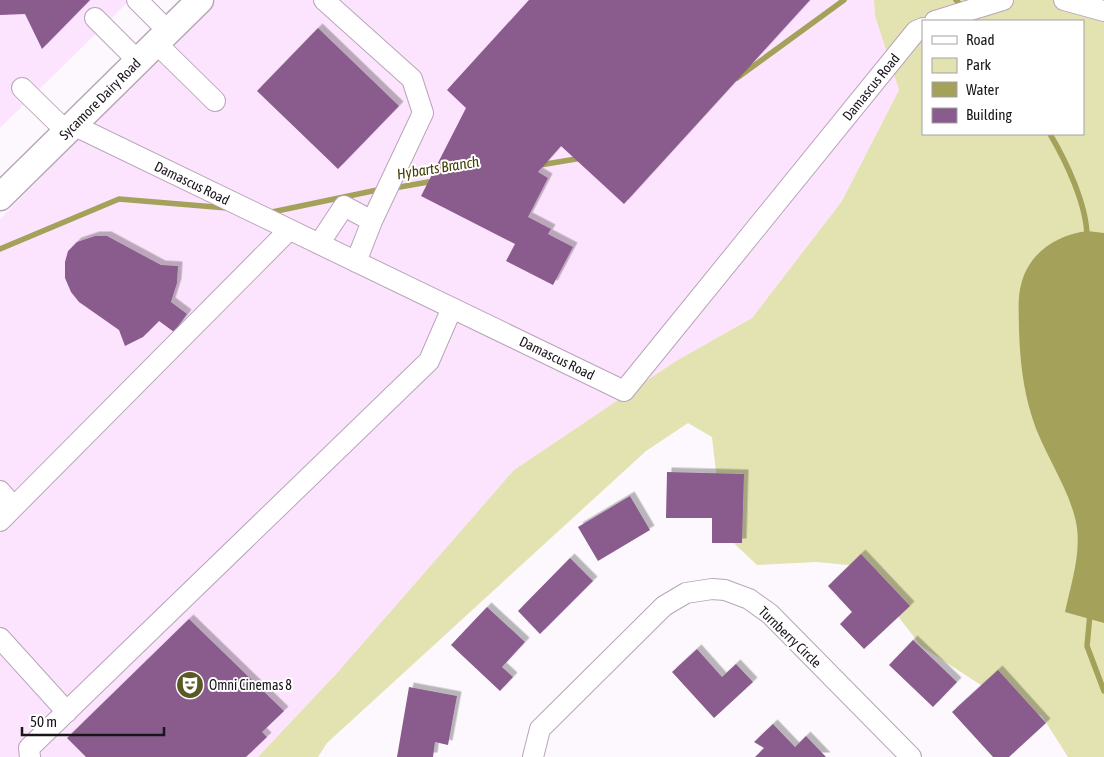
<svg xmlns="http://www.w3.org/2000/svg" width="1104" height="757" font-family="'Asap Condensed',sans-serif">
<defs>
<filter id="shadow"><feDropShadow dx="4.5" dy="-4.5" stdDeviation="0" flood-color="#0004"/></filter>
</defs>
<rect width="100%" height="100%" fill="#fcf8fd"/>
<path fill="#fde4fe" d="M0,0H130L0,128Z
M216,0H874L875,16L899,90L842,201L752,318L676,361L514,470L337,673L258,757H0V219Z"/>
<path fill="#e3e2b1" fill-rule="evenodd" d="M874,0H1104V757H1068L1042,716L987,689L921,646L859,566L816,562L757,565L723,533L712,437L688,423L646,451L327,743L318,757H258L337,673L514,470L676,361L752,318L842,201L899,90L875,16ZM923,21H1083V134H923Z"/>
<path fill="#a4a15a" d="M1087,231L1104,233V623L1065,612C1071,583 1082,552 1076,522C1068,485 1043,453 1032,417C1023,388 1020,360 1019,330C1019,314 1017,297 1022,281C1031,251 1058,235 1087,231Z"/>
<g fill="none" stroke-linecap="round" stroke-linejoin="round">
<path stroke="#a4a15a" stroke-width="5.5" d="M956,0L963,8
M737,78L844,0
M1050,134C1066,161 1087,205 1087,237
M540,165L582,158
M394,188L434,181
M272,212L382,189
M0,249L119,199L227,208
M1090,614L1087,646L1104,691"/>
</g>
<path fill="#8a5b8d" filter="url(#shadow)" d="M0,0H90L42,49L25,14L0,15Z
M529,0H810L624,204L561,146L538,172L548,178L528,217L551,229L548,234L573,247L553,285L506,261L515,244L421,196L466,108L447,90Z
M318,28L399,106L338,169L257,91Z
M95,236H107L161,265L178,266L177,283L171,302L187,314L174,332L159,321L143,337L125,346L119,330L79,302L71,292L65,278V262L68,251L77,242Z
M667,472L744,474L742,543H712V518H666Z
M630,496L650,530L598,561L578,527Z
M861,554L910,606L864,649L840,624L852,612L828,586Z
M570,558L593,581L540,634L518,611Z
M487,607L525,642L502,667L513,677L500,691L451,645Z
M189,619L284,711L262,732L267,737L246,757H86L67,738Z
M913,640L957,682L933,707L889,665Z
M697,649L722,677L736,664L753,682L714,718L672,672Z
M998,670L1046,723L1009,757H993L952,712Z
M409,687L457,696L448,745L435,742L433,757H397Z
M773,724L795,747L806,736L826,757H755L764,748L754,742Z"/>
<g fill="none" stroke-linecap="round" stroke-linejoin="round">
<g stroke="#b8a5b8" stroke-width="22">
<path id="minor" d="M137,0L168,31
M324,0L412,79L423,113L372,221
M1064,0L1104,11
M95,18L138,61
M935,21L1003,0
M156,43L215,101
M22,88L67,132
M73,125L624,391L916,31L923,28
M319,244L344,206L372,221L356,262
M0,491L14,507
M0,521L289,230
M0,638L67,712
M30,757L29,748L429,361L452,308
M533,757L540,729L664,606L686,593L712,589L725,590L749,599L770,614L911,757"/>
</g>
<g stroke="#b8a5b8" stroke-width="29">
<path id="major" d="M0,197L200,0"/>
</g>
<use href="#minor" stroke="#fff" stroke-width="20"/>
<use href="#major" stroke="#fff" stroke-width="26"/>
</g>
<defs>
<g id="theatre-disc" transform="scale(1.4375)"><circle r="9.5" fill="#5a5824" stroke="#fff"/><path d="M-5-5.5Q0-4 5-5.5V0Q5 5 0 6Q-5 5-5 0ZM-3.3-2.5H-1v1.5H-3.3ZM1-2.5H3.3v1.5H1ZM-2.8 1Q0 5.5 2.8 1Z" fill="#fff"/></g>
</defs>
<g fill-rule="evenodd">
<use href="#theatre-disc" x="190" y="685"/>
</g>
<g text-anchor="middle" stroke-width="4" stroke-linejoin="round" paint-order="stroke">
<g font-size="14" fill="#1a141b" stroke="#fff">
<text transform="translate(871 87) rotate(-51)" y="5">Damascus Road</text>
<text transform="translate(100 99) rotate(-45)" y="5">Sycamore Dairy Road</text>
<text transform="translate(192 183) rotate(26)" y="5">Damascus Road</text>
<text transform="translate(557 358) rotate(26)" y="5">Damascus Road</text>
<text transform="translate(790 637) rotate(44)" y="5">Turnberry Circle</text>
</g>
<g font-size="14" fill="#1a141b" stroke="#fff" text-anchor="start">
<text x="209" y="690">Omni Cinemas 8</text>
</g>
<g font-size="15" font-style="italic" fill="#434005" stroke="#fff">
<text transform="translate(438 168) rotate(-9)" y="5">Hybarts Branch</text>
</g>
</g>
<rect x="922" y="20" width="162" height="115" fill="#ffffff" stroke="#a3a1a4"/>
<rect x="932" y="36" width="25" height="8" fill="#ffffff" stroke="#a3a1a4"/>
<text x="966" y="45" font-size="15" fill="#1a141b">Road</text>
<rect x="932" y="58" width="25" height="15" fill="#e3e2b1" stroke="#a3a1a4"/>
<text x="966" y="70" font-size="15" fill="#1a141b">Park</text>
<rect x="932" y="82" width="25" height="15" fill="#a4a15a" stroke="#a3a1a4"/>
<text x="966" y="95" font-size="15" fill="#1a141b">Water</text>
<rect x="932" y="108" width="25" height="15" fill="#8a5b8d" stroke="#a3a1a4"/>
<text x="966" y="120" font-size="15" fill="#1a141b">Building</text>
<path d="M22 727v8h142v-8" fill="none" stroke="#1a141b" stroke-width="2.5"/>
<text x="30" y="727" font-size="15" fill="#1a141b" stroke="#ffffff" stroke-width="4" paint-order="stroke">50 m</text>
</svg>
